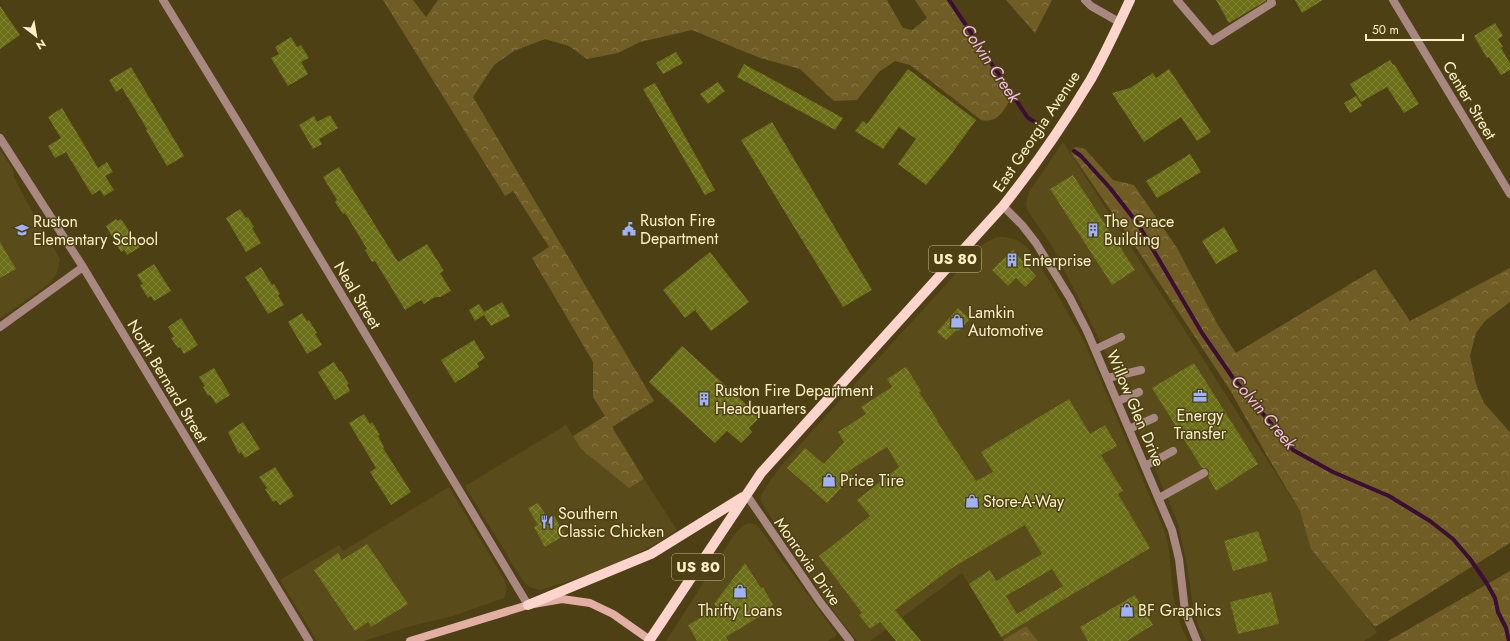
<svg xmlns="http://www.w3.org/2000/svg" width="1510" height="641" font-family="Jost,sans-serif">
<defs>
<pattern id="forest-crowns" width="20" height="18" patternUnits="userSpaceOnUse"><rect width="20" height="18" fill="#6f5d25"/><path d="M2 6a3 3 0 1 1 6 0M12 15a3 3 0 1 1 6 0" fill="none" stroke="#847543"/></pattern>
<pattern id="building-cross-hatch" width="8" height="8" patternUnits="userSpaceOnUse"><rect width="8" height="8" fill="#6b6f17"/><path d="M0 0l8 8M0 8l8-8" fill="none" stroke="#818437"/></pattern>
</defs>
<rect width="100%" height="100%" fill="#4d4014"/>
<path fill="#5a4b1a" d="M1063,142L1202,357L1377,633L1364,641H1206L1198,625L1194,612L1187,565L1178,523L1111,365L1093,327L1052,246L1031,216L1027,209L1026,204L1029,192Z
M0,149L13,170L14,177L27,202L60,259L57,273L50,283L0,319Z
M997,237H1005L1017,240L1027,247L1051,283L1085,343L1165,532L1169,549L1173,595L1181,626L1188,641H1038L1026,626L1003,640L962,573L870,641H857L838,617L823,597L761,502V496L766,487L781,466L823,419L983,244Z
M566,425L581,449L629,487L644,479L677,530L652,546L613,565L584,576L540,590L536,589L529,587L521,578L465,486Z
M449,487L504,579L507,588L504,598L453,616L411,626L364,641H317L280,580L339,545L343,551Z
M749,523L757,525L760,529L837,635L828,641H666L734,535L742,526Z"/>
<path fill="url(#forest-crowns)" d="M383,0H413L426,17L438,0H887L903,28L912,30L927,18L915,0H950L1002,75L1010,100C1002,113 998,123 981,120L910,65L895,61L879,72L857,100L834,101L800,69L760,58L692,30L640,42L618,53L587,59L569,46L545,39L514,51L494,65L473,97L654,401L612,427L644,479L629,488L581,449L573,436L605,416L593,397V362L532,258L549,247L513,191L505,196Z
M1006,0H1052L1035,33Z
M1075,147L1085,149L1113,180L1134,185L1177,248L1218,325L1236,353L1375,269L1410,321L1510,268V302L1485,321L1476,333L1470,356L1476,384L1484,403L1510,432V543L1375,627L1311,549L1300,511L1270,461L1230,390L1129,237L1071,153Z
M1510,571V641H1388Z
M1026,626L1038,641H1004L1003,640Z"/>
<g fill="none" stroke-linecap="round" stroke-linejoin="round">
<path stroke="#3c0d37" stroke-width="4" d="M949,0L1028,118L1037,123
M1074,151L1081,156L1110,188L1138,224L1202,333L1233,378L1293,450L1333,472L1389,496L1430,521L1453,539L1470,559L1486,582L1495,598L1498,612L1506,628L1509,641"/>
</g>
<path fill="url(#building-cross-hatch)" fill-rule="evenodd" d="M1216,0H1266V1L1229,23Z
M1295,0H1323L1302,13Z
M0,6L20,35L0,49Z
M1495,23L1503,36L1498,39L1503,47L1501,48L1510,63V70L1501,75L1489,57L1487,58L1474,36Z
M291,37L297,47L301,45L309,58L301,62L308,74L288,86L271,58L279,54L275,47Z
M676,52L683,63L663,74L656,63Z
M1390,60L1393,65L1394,64L1419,104L1404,113L1387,87L1361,102L1350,84Z
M744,64L843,118L835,130L737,77Z
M131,67L184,156L167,166L146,130L147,129L122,88L116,92L109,80Z
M908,69L976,120L947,160L926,185L898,164L916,139L899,127L883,149L855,131L863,121L867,124Z
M1169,69L1211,132L1197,141L1181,117L1144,142L1112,93L1130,88L1153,73L1156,78Z
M718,82L725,91L708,104L700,94Z
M655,83L715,190L705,195L643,89Z
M1356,96L1362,106L1350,113L1344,103Z
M62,108L98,168L107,162L113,172L105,176L114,190L104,196L100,190L92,195L66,152L55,158L48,146L61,138L48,117Z
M330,115L338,128L319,139L322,144L313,149L299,125L314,116L317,122Z
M772,122L872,290L843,307L741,140Z
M1190,154L1201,172L1157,198L1146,181Z
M339,167L398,262L427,244L444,271L440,273L451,291L440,297H435L424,304L421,300L405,310L375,261L372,262L365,250L367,249L345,213L343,214L335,202L337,200L323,177Z
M1073,175L1135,270L1112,285L1050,189Z
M240,209L246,218L248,217L254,227L252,228L261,243L246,252L226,218Z
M116,219L117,221L121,219L140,247L127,255L124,250L121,252L106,226Z
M1224,227L1238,251L1216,264L1202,241Z
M0,242L16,269L0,278Z
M1013,250L1036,276L1025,287L1016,278L1008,286L992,270Z
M710,252L749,302L711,331L695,310L685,318L663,290Z
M154,264L171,291L154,301L151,296L148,298L140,285L143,284L137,275Z
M261,267L272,285L274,284L280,294L278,295L284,305L268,314L245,277Z
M502,302L510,316L491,326L484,315L475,321L469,310L479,304L484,312Z
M958,308L970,319L958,331L957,330L946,340L937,332Z
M302,313L307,321L309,320L317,333L315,334L322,345L307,354L288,322Z
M181,318L198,345L184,354L180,347L178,348L171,338L174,337L168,327Z
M474,340L485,358L477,363L479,367L455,383L441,360Z
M682,346L760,417L749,428L752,432L741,443L727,431L715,443L649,382Z
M334,362L340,372L341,371L349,384L347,385L350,391L335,400L318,372Z
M1194,363L1258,464L1216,491L1208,477L1209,473V470L1206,468H1202L1152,388Z
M906,367L921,391L919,392L938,421H937L976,481L993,472L981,452L1069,399L1090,434L1105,425L1117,446L1101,455L1123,491L1118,494L1150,548L1001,637L969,584L990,570L996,581L1042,554L1025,525L952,568L895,610L921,641H896L880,622L870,629L859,615L862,613L819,556L870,516L857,500L899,467L887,447L847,472L852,476L827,503L787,468L805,448L824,464L844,442L838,432L866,414L861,407L892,387L887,379ZM1052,569L1063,586L1017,614L1006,596Z
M214,368L230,395L216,404L210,395L208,396L203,387L205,386L199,377Z
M364,414L370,424L372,422L380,435L378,436L384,447L383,448L411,492L391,505L370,472L376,468L349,423Z
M243,422L260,449L245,458L241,452L239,454L228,432Z
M275,467L294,496L280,505L276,500L273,502L265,489L267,488L259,477Z
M538,503L548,519L554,516L565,535L545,547L534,527L538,525L528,508Z
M1258,531L1268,561L1233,571L1224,541Z
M367,544L408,604L371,627L368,622L355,631L314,570L338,553L342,560Z
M745,563L761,588L763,587L773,605L771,606L772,609L726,637L728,641H697L688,625L717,608L714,604Z
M1271,592L1279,624L1238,634L1230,602Z
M1135,595L1153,625L1127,641H1088L1080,627Z"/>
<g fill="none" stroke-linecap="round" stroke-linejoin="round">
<path stroke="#a98881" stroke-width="8" d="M1085,0L1091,6L1119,22
M1177,0L1212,41L1272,3L1271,0
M1096,349L1121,337
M1108,378L1141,370
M1118,401L1139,392
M1129,429L1154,418
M1145,466L1173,451
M1159,498L1204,473"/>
<path stroke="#a98881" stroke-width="8" d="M163,0L256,152L528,605
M1393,0L1510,194
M0,138L83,267L309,641
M1003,206L1022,225L1036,243L1070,298L1087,331L1172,530L1179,559L1185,611L1197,641
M0,327L83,267
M746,494L820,602L850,641"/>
<path stroke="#e3afa4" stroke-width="8" d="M410,641L528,605L562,599L590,603L613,614L650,640"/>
<path stroke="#fdd5cc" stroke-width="10" d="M528,605L651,554L743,497
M649,641L761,473L1003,206C1035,166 1064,124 1091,79C1105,54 1118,26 1130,0"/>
</g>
<defs>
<g id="civic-bare" transform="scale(1.08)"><path d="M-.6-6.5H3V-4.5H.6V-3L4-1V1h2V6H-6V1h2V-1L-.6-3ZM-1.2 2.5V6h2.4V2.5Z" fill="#9fb3fd" stroke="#4d4014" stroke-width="2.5" paint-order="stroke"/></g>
<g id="school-bare" transform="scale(1.08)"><path d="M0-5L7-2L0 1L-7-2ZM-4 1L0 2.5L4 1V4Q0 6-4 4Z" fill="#9fb3fd" stroke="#4d4014" stroke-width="2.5" paint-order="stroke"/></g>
<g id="building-bare" transform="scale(1.08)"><path d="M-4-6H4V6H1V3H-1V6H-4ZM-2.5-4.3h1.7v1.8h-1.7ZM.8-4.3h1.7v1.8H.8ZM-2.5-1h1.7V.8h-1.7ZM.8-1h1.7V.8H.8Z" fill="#9fb3fd" stroke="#4d4014" stroke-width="2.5" paint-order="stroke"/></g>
<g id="shop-bare" transform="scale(1.08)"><path d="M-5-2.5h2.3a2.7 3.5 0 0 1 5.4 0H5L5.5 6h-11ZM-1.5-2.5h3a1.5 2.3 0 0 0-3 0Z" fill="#9fb3fd" stroke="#4d4014" stroke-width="2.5" paint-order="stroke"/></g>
<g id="office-bare" transform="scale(1.08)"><path d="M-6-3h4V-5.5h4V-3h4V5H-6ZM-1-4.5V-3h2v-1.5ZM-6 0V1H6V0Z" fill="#9fb3fd" stroke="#4d4014" stroke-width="2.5" paint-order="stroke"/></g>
<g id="restaurant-bare" transform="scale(1.08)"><path d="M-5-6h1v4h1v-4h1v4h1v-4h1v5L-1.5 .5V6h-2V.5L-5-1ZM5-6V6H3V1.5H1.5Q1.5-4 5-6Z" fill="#9fb3fd" stroke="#4d4014" stroke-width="2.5" paint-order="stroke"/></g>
</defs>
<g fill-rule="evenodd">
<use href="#civic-bare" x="629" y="229"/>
<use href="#school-bare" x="22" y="230"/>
<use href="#building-bare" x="1093" y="230"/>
<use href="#building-bare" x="1012" y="260"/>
<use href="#shop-bare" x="957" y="321"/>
<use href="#office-bare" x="1200" y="396"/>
<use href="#building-bare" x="704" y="399"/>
<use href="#shop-bare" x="829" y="480"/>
<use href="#shop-bare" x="972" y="501"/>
<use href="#restaurant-bare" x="547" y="522"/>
<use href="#shop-bare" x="740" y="591"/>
<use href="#shop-bare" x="1127" y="610"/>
</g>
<g text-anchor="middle" stroke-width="3" stroke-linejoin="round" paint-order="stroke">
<g fill="#4d4014" stroke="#c8bb92" stroke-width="1">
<rect x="929" y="246" width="52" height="26" rx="3"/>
<rect x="672" y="554" width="52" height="26" rx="3"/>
</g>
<g font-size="15" font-weight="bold" fill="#fcf0c8">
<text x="955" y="264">US 80</text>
<text x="698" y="572">US 80</text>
</g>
<g font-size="16" fill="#fcf0c8" stroke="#4d4014">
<text transform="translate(1470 100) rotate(59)" y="6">Center Street</text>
<text transform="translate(1036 131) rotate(-56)" y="6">East Georgia Avenue</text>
<text transform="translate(358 295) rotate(59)" y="6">Neal Street</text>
<text transform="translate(168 381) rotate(59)" y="6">North Bernard Street</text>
<text transform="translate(1136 408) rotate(67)" y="6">Willow Glen Drive</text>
<text transform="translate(808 561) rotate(55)" y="6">Monrovia Drive</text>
</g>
<g font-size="16" fill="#fcf0c8" stroke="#4d4014" text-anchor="start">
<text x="640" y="226">Ruston Fire<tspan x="640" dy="18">Department</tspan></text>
<text x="33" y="227">Ruston<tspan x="33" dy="18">Elementary School</tspan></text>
<text x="1104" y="227">The Grace<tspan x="1104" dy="18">Building</tspan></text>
<text x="1023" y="266">Enterprise</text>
<text x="968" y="318">Lamkin<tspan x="968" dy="18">Automotive</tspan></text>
<text x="715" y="396">Ruston Fire Department<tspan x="715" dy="18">Headquarters</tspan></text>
<text x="1200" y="421" text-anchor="middle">Energy<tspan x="1200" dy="18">Transfer</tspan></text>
<text x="840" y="486">Price Tire</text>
<text x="983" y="507">Store-A-Way</text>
<text x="558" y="519">Southern<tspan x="558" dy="18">Classic Chicken</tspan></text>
<text x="740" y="616" text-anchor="middle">Thrifty Loans</text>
<text x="1138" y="616">BF Graphics</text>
</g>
<g font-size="17" font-style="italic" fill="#f8b9ed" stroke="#4d4014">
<text transform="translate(991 63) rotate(56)" y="6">Colvin Creek</text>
<text transform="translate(1264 412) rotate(50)" y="6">Colvin Creek</text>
</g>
</g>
<g transform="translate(36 36) rotate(149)" stroke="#4d4014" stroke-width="3" paint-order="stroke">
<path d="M0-3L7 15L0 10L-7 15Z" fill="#fcf0c8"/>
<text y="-6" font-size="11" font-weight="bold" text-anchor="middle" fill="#fcf0c8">N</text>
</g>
<path d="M1366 34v6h97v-6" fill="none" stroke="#fcf0c8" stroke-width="2"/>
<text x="1372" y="34" font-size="12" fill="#fcf0c8" stroke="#4d4014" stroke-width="3" paint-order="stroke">50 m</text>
</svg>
